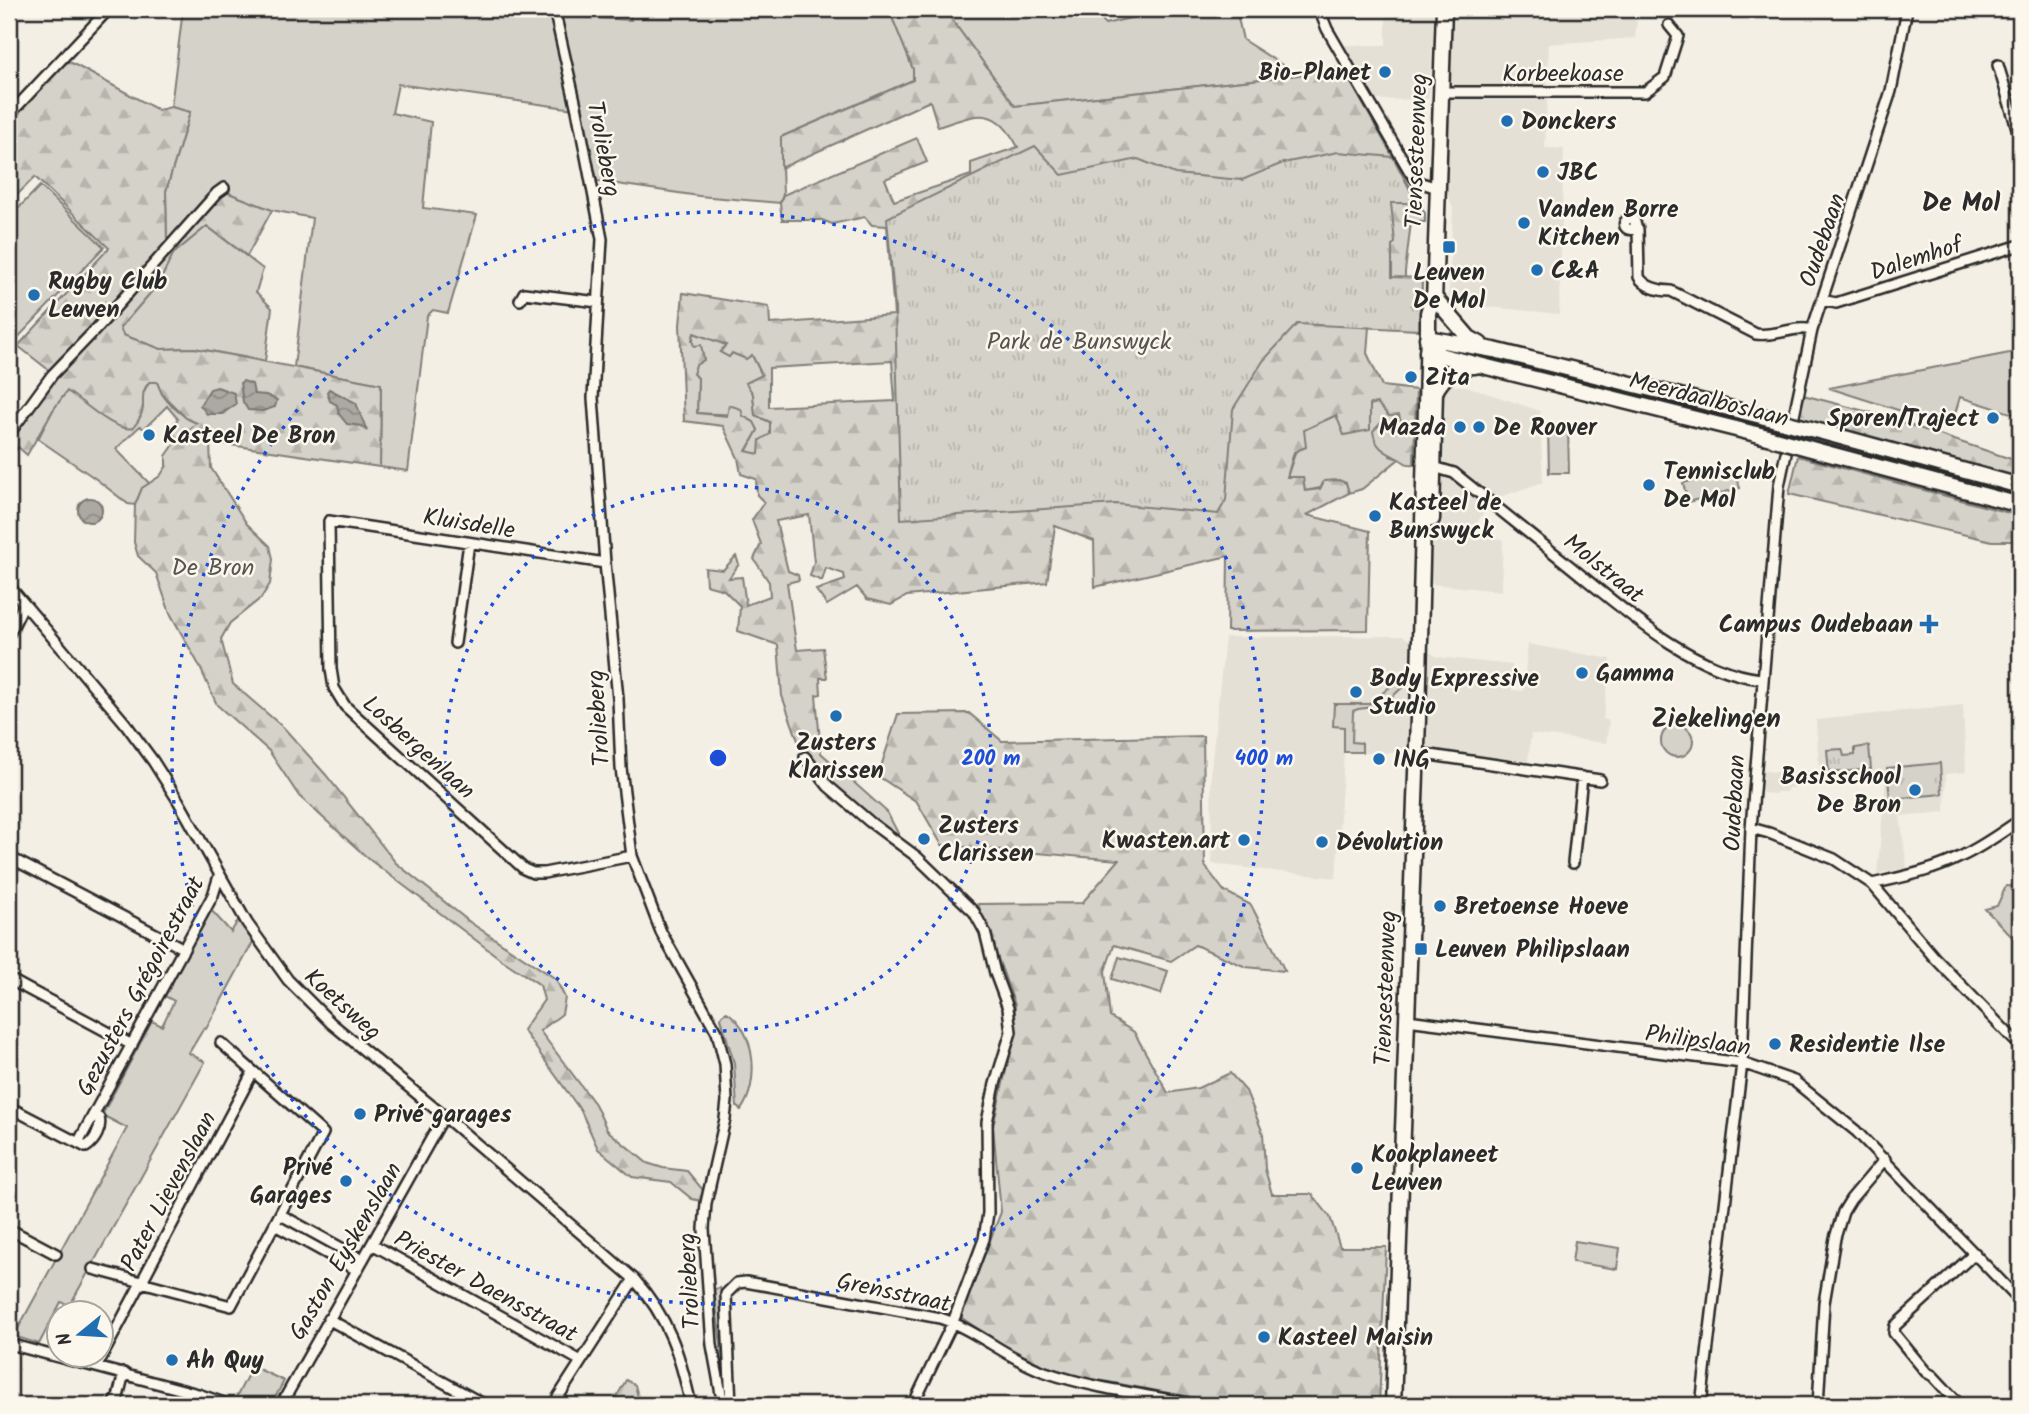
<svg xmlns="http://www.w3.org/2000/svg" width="2029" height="1414" font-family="Kalam,sans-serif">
<defs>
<pattern id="forest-firs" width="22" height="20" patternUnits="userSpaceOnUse" patternTransform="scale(1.75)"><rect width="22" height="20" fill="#d5d2c9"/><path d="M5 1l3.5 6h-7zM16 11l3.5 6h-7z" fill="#b7b4ad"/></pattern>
<pattern id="park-tufts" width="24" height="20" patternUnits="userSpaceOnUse" patternTransform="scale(1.75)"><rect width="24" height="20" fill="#d5d2c9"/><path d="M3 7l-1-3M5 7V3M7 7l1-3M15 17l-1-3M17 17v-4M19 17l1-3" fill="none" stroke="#b7b4ad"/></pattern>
<pattern id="water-waves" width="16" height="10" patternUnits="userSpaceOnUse" patternTransform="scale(1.75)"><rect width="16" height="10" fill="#aca9a2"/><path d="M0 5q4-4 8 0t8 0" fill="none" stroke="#8c8a84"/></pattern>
</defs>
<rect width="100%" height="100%" fill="#f3efe4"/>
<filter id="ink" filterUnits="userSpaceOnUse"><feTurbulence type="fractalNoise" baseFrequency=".0143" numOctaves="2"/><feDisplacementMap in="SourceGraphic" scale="14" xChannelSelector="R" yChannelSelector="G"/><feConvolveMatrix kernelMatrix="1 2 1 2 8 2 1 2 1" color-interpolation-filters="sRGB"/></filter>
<g filter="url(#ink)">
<path fill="#e4e0d6" d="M1386,9H1435L1429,99L1375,100L1343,45H1386Z
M1444,9H1638L1635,38L1549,44L1545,148L1564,149L1559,314L1451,303L1449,296L1453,208L1446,191L1438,188Z
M1426,384L1466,386L1540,411L1543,482L1491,500L1469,536L1503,539L1501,591L1422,583Z
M1403,636L1438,657L1512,665V690L1523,691L1528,644L1611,659L1603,719L1609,721L1606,743L1531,734L1527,770L1417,753H1344L1336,878L1212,864L1211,769L1225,637Z
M1963,705L1966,772L1946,774L1945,812L1900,816L1907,868L1877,874L1886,779L1788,788L1786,792H1777L1775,794L1762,793L1763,771L1787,773L1819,770L1816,720Z"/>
<path fill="#d5d2c9" stroke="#807e7a" stroke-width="2" d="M183,9H548L560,16L631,20L628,9H908L892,17L913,69V80L781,137L783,195L780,203L699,196L597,181L581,110L398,84L392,113L431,122L423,208L477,215L448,313L433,310L427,316L408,471L380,467L381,384L294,367L312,218L272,210L226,192L167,245L166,191L190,112L171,107Z
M944,9H1096L1105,24L1167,9H1236L1243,40L1298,75L1015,106Z
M40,186L104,247L9,347V218Z
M207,226L263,269L256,292L272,308L265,361L194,348L161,349L123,335L120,328L159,283L173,254Z
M694,333L727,345L720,352L729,357L732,353L746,358L752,355L762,375L753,394L755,415L770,422V434L759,454L746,452L758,430C748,410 716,415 697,413L698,378L693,374C698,360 690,346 694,333Z
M1454,346L1567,373L1565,381L1453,353Z
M2020,351V416L1960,397L1951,427L1829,388Z
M149,382H157C159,386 160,389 162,393C166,402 188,422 198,423L178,439L168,429L178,419L167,406L144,429L140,426L116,449L150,484L142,489L135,505L128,504L96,479L38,439L53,410L67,391L75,396L143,408L142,395Z
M1377,403L1389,416L1399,415L1401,422L1394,423L1390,456L1399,459L1362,489L1349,493L1346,483L1305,491L1287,477L1303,430L1337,415Z
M1548,427H1568L1569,473H1549Z
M1735,470L1740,488L1688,502L1683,483Z
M1406,676V684L1382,706L1358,709L1353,711L1352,742L1362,743V752H1344V727L1333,726L1334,704H1369L1402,677Z
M1661 741a16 16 0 1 1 32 0a16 16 0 1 1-32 0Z
M2006,886L2020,887V945L1985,909L1997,906Z
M211,910L231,932L239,919L253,942L206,1029L204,1028L189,1053L205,1062L70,1305L61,1302L39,1344L14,1336L127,1128L102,1115L152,1021L162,1026L174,1001L165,996Z
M1119,957L1168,971L1161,994L1112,979Z
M727,1012C756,1031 760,1083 741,1110L737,1107L734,1063L721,1018L722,1015Z
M1575,1241L1620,1248L1617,1269L1572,1262Z
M720,1288L723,1303L726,1384L714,1289Z
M252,1366L284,1381L271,1405H248L235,1400Z"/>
<path fill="url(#forest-firs)" stroke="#807e7a" stroke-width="2" fill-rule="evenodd" d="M908,9H944L1015,106L1298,75L1342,67L1425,213V222H1411L1405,272V278H1422L1420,330L1369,327L1367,353L1382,386L1416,390L1414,464C1406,465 1406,463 1399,459C1385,452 1375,448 1373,431L1383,421L1401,422L1399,415L1389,416L1377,403L1370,404V430L1344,435L1336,415L1304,430L1306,447L1294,452L1287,477H1303L1305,491L1320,489L1324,481L1339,480L1346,483L1349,493L1307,515L1370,531L1368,630L1227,631L1228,556L1095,587L1094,541L1055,526L1047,582L907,596L891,605L867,599L857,587L827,605L816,590L845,580L844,574L826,568L822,581L810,576L814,562L809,515L776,521L788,571L798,575L799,580L787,583L797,650L823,648L827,678H820L821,694L816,695L821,753L887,812L901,839L856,807L814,769L800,746L782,696L778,645L738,631L740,606L724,590L706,585L705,568L723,570L736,556L739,564L729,578L742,577L746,605L770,596L769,582L754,559L761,544L752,520L764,502L757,495L756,479L741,474L738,458L723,426L684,421L680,325L683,293L769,307L770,324L894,315L887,226L872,225L865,217L832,224L822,220H782L780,203L783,195L917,138L927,162L885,179L894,201L971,175V163L1018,147C995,104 978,114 938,127L930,101L781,168V137L913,80V69L892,17ZM694,333L726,345L720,352L729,357L732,353L746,359L752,355L762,375L746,383L753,394L755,415L770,422V434L760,440L759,454L746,451L758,430L754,422L743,416L741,409L729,405L727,416L697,413L698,378L693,374L696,365L704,360L701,345L694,346L692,340ZM892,361L895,401L769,407V368Z
M66,60L158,110L171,107L190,112L166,191L167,245L218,196L226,192L272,210L247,256L207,226L173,254L159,283L120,328L123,335L161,349L194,348L381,384L380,467L210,442L211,468L247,524L270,546L273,559L270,584L261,598L230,623L221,639L233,684L284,728L326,775L396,863L471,923L556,979L565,998L562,1014L540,1031L595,1104L607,1130L647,1163L663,1168L687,1171L703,1190L702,1201L692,1199L671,1182L632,1177L598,1149L581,1111L523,1030L544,1000L540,985L502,960L370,860L299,796L269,751L217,705L199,665L170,613L156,573L138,556L134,542L135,505L142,488L160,476L166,467V456L178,439L197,423L186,418L162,394L157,382H149C142,391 143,395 143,405C143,413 138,422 133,428C115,433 83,401 67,391L53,410L27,455L18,447L9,458V437L55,375L18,346L109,248L35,177L9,203V120Z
M1567,373L1783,429L1781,438L1565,381Z
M1803,395L1880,415L2020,462V478L1799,418Z
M1806,435L1970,479L2020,494V502L1804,443Z
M1798,456L2020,516V541H1992L1789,494Z
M969,713L1002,741L1203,736L1205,866L1224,891L1251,905L1285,971L1246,967L1195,945L1171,961L1114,945L1105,971L1110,1017L1134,1032L1168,1093L1198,1088L1230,1073L1246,1091L1263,1133L1265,1169L1272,1194H1312L1330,1217L1340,1247H1386L1379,1405H1235L1081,1377L1045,1366L1013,1353L962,1318V1312L1001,1212L993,1126L1014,1036L1015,1005L978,904L1082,903L1119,860L942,845L917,802L878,776L898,714Z"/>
<path fill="url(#park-tufts)" stroke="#807e7a" stroke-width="2" d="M1035,146L1062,175L1138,159L1175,174L1242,180L1283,163L1338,152L1393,157L1417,203H1391L1395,243L1392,245V277L1422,278L1420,330L1297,324L1263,361L1233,409L1226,500L1218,514L1116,504L901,519L895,308L887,218Z
M1869,746L1871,769L1829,773L1827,750L1842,749L1844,756L1855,755V748Z
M1940,763L1942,794L1890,799L1887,768Z
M626,1380L635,1385L640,1405H612Z"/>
<path fill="url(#water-waves)" stroke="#787772" stroke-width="2" d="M243,381L252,384L254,394L266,395L277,400L275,407L263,411L248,410L243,402L240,383Z
M217,387L234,393L236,404L222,414H207L200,405L210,389Z
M329,389L356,403L367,431L361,426L347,424L339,414L337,405L330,401L327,392Z
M78 510a12 12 0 1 1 24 0a12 12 0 1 1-24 0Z"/>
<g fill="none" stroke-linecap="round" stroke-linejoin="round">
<g stroke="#2b2b2b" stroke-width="14">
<path id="minor" d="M554,9L577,110L602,239L593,398L605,563L618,699L621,768L632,856L661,932L717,1032L725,1064L727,1101L725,1119L706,1203L704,1229L712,1345L723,1405
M1319,9L1327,29L1410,172L1418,182L1438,188
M1998,65L2020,138
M1441,92H1645L1665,77L1678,36L1669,25
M9,115L107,11
M1624.5 224a5.5 5.5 0 1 1 11 0a5.5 5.5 0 1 1-11 0Z
M1635,225L1638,229L1639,277C1645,287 1659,291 1671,291L1756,334C1775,337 1795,325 1812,330
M520,300L524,293L598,302
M1822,300L1836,303L2020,245
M9,434L52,375L98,327L217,193L224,188
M1434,467L1454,473C1493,504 1532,536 1571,567C1624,610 1691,671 1761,679
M605,563L329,521L331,669L334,688L345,706L524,869L533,873H544L632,856
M9,586L125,723L153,761L179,802L247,923L288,980L331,1023L444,1116L634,1279C669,1318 680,1355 691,1405
M9,634L24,604
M455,643L469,543
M1417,753L1600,780
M805,757L828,786L870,822L917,857L974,912L985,932L995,973L1008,1008L1011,1032L995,1084L987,1122L988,1213L984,1239L953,1322L913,1405
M1751,828L1769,833L1834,859L1872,884L1934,957L2020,1046
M9,857L184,949
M1573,863L1582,777
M1872,884C1902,877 1933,871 1960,857C1982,847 2001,833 2020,820
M9,979L132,1045
M1407,1020L1742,1063L1794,1081L1856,1131L2020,1301
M9,1107L86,1147C95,1141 102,1128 99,1118L94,1115
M78,1143L213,895L219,876
M281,1215L363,1260
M275,1225L357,1270
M9,1229L56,1254
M372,1244L581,1361
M93,1269L231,1306L323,1133L221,1043
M328,1319L485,1405
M9,1344L198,1394L230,1405
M97,1366L253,1072
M112,1405L118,1397L124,1373
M281,1405L444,1116
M553,1405L634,1279
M731,1405L726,1294L737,1283L746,1282L940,1318C977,1330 1008,1359 1045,1372C1095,1389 1148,1395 1199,1405
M1701,1405L1742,1063L1751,828L1779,486L1812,330L1891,91L1907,9
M1818,1405L1824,1303L1835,1238L1843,1212L1851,1199L1885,1159
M1960,1405L1933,1376L1926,1372L1894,1333L1895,1326L1975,1253"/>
</g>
<g stroke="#2b2b2b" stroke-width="19">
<path id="primary" d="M1434,302L1444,9
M1432,519L1436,347
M1393,1405L1418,718L1428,327V313L1433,296"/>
</g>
<g stroke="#2b2b2b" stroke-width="19">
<path id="trunk" d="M1433,296L1469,338L1480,344
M1427,338L1494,350L1765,417
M1427,352L1760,435
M1435,392C1443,376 1457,366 1475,366
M1830,434L2020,486
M1826,453L2020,505"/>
</g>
<use href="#minor" stroke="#fbf7ec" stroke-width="9"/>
<use href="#primary" stroke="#fbf7ec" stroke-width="14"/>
<use href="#trunk" stroke="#fbf7ec" stroke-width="14"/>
<g stroke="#2b2b2b" stroke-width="19" stroke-linecap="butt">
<path id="trunk-bridge" d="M1765,417L1830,434
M1760,435L1826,453"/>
</g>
<use href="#trunk-bridge" stroke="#fbf7ec" stroke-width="14"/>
</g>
</g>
<g fill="none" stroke="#1d4ed8" stroke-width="3.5" stroke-dasharray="3.5 7">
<circle cx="718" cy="758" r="273"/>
<circle cx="718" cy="758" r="546"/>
</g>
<g fill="#1f6fb2" stroke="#fbf7ec" stroke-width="2.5">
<circle cx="1385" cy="72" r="7"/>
<circle cx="1507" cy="121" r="7"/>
<circle cx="1543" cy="172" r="7"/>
<circle cx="1524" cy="223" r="7"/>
<rect x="1442" y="240" width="14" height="14" rx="3.5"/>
<circle cx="1537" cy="270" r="7"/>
<circle cx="34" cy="295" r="7"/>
<circle cx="1411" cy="377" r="7"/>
<circle cx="1993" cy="418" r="7"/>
<circle cx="1460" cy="427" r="7"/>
<circle cx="1479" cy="427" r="7"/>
<circle cx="149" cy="435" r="7"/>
<circle cx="1649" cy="485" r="7"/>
<circle cx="1375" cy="516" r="7"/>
<path d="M1925.5 613.5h7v7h7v7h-7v7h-7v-7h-7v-7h7z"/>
<circle cx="1582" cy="673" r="7"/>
<circle cx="1356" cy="692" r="7"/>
<circle cx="836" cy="716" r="7"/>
<circle cx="1379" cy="759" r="7"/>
<circle cx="1915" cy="790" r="7"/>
<circle cx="924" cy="839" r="7"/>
<circle cx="1244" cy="840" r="7"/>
<circle cx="1322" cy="842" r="7"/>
<circle cx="1440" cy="906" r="7"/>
<rect x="1414" y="942" width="14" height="14" rx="3.5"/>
<circle cx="1775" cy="1044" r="7"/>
<circle cx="360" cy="1114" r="7"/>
<circle cx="1357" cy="1168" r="7"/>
<circle cx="346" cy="1181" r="7"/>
<circle cx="1264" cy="1337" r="7"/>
<circle cx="172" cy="1360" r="7"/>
</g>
<g text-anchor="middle" stroke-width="5" stroke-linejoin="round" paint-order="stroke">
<g font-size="24" font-weight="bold" fill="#2b2b2b" stroke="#fbf7ec" text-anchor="start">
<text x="1371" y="80" text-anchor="end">Bio-Planet</text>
<text x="1521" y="129">Donckers</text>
<text x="1557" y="180">JBC</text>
<text x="1538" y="217">Vanden Borre<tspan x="1538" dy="28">Kitchen</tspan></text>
<text x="1551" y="278">C&amp;A</text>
<text x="1449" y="280" text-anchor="middle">Leuven<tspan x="1449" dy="28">De Mol</tspan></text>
<text x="48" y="289">Rugby Club<tspan x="48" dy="28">Leuven</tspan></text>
<text x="1425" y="385">Zita</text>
<text x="1979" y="426" text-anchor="end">Sporen/Traject</text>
<text x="1446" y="435" text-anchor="end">Mazda</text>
<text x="1493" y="435">De Roover</text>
<text x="163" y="443">Kasteel De Bron</text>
<text x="1663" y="479">Tennisclub<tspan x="1663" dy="28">De Mol</tspan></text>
<text x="1389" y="510">Kasteel de<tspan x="1389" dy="28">Bunswyck</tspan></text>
<text x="1913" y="632" text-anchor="end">Campus Oudebaan</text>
<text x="1596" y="681">Gamma</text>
<text x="1370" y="686">Body Expressive<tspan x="1370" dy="28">Studio</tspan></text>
<text x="836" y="750" text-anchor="middle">Zusters<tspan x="836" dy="28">Klarissen</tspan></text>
<text x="1393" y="767">ING</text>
<text x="1901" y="784" text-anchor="end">Basisschool<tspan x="1901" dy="28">De Bron</tspan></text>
<text x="938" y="833">Zusters<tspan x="938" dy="28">Clarissen</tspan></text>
<text x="1230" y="848" text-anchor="end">Kwasten.art</text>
<text x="1336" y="850">Dévolution</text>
<text x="1454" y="914">Bretoense Hoeve</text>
<text x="1435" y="957">Leuven Philipslaan</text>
<text x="1789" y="1052">Residentie Ilse</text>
<text x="374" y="1122">Privé garages</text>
<text x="1371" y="1162">Kookplaneet<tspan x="1371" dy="28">Leuven</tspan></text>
<text x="332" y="1175" text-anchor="end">Privé<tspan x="332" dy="28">Garages</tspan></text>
<text x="1278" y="1345">Kasteel Maisin</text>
<text x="186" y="1368">Ah Quy</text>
</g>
<g font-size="24" fill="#2b2b2b" stroke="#fbf7ec">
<text x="1563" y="81">Korbeekoase</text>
<text transform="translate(604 149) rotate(79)" y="8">Trolieberg</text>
<text transform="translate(1416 151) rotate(-88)" y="8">Tiensesteenweg</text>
<text transform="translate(1822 240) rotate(-71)" y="8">Oudebaan</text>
<text transform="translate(1916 258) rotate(-18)" y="8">Dalemhof</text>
<text transform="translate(1709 399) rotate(14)" y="8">Meerdaalboslaan</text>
<text transform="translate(469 523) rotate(9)" y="8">Kluisdelle</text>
<text transform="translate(1604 568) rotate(39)" y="8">Molstraat</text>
<text transform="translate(598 718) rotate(-94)" y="8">Trolieberg</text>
<text transform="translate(419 747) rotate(42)" y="8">Losbergenlaan</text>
<text transform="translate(1734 803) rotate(-87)" y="8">Oudebaan</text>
<text transform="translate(140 986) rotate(-62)" y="8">Gezusters Grégoirestraat</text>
<text transform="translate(1385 988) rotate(-88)" y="8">Tiensesteenweg</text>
<text transform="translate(343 1004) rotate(42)" y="8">Koetsweg</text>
<text transform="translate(1698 1040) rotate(8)" y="8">Philipslaan</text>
<text transform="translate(168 1191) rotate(-62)" y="8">Pater Lievenslaan</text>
<text transform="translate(345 1251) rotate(-60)" y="8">Gaston Eyskenslaan</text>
<text transform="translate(689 1281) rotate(-93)" y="8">Trolieberg</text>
<text transform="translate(486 1286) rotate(29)" y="8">Priester Daensstraat</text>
<text transform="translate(894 1292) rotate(12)" y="8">Grensstraat</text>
</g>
<g font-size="24" fill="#565552" stroke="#fbf7ec">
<text x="1079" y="349">Park de Bunswyck</text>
<text x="213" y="575">De Bron</text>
</g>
<g font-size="26" font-weight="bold" fill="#2b2b2b" stroke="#fbf7ec">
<text x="1961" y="211">De Mol</text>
<text x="1716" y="727">Ziekelingen</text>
</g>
</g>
<circle cx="718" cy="758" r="10" fill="#1d4ed8" stroke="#fbf7ec" stroke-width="3.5"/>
<g font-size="21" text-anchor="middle" font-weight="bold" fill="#1d4ed8" stroke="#fbf7ec" stroke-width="5" stroke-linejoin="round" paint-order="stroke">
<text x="991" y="765">200 m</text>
<text x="1264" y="765">400 m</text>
</g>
<rect width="2029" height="1414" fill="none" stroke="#fbf7ec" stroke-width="35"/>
<rect x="18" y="18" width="1994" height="1379" fill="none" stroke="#2b2b2b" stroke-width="2.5" filter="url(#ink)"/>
<g transform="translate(80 1334) rotate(252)"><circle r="33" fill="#fbf7ec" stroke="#a8a59f" stroke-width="2"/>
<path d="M0-5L12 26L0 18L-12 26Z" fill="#1f6fb2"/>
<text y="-10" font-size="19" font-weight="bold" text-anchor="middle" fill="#2b2b2b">N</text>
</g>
</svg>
